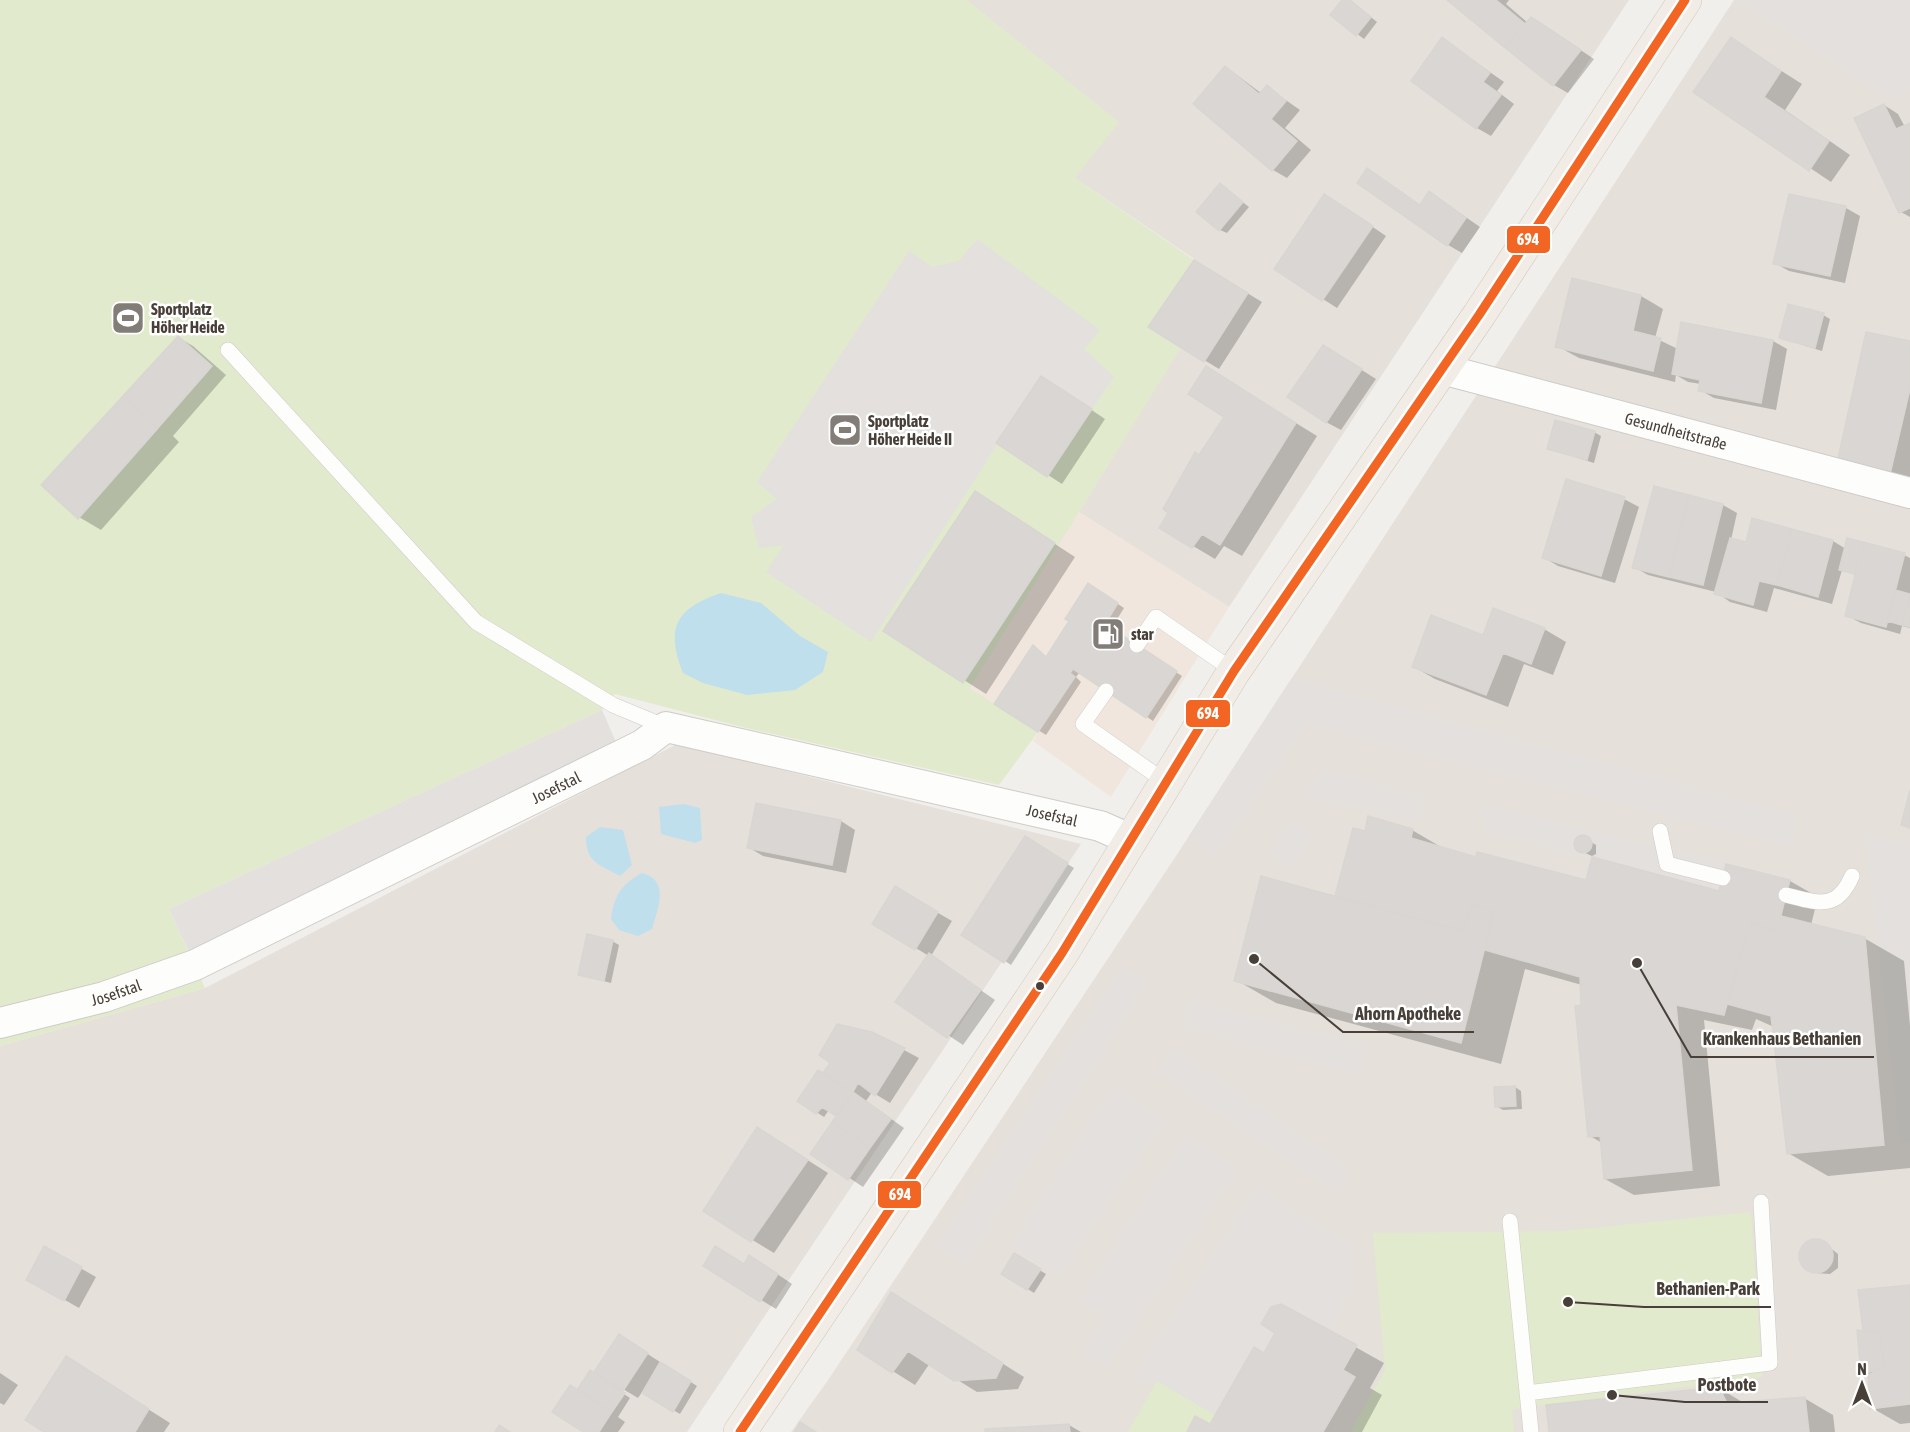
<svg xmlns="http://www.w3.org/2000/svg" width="1910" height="1432" font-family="'Asap Condensed',sans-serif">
<rect width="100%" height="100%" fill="#f1efec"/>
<path fill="#e5e0da" d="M967,0H1629L1229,607L1079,512L1180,348L1148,327L1194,259L1075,178Z
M1734,0H1910V1432H791L828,1380L1172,862Z
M677,744L1081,844L687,1432H0V1046L205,988Z"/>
<path fill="#f0e6dd" d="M1079,512L1229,607L1111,797L1033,741L1038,733L970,688Z"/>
<path fill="#e2eacd" d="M0,0H967L1119,122L1075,178L1194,260L1149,327L1181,348L970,688L1038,732L999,785L742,727L615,694L602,710L169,909L205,988L0,1046Z
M1751,1212L1762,1377L1512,1409L1514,1432H1350L1385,1370L1373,1233L1562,1231Z
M1157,1381L1245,1432H1128Z"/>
<path fill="#e3e0dd" d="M1736,0H1910V88L1892,99Z
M977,239L1100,330L1084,349L1114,377L1091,410L1041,376L871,642L766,572L784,545L759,548L751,517L777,499L757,482L909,251L932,267L959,261Z
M1291,679L1798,816L1792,846L1306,723L1216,856L1189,836Z
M602,710L622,756L195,965L169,909Z
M1323,770L1424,797L1418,822L1305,795Z
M1481,805L1726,864L1719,891L1484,831Z
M1290,821L1312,834L1293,867L1271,854Z
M1866,834L1910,846V1142L1900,1143Z
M1121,969L1147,982L966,1264L937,1246Z
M1190,1001L1365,1046L1358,1074L1183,1027Z
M1175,1049L1350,1169L1334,1191L1159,1072Z
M1113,1088L1164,1120L1059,1276L1011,1245Z
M1187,1137L1237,1169L1106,1367L1083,1352L1106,1316L1079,1301Z
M1257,1186L1310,1221L1349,1242L1353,1285L1329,1330L1281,1304L1271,1307L1261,1324L1275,1332L1264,1353L1253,1347L1215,1415L1157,1381L1131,1382Z"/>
<path fill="#bfdfed" d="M721,593L761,603L800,636L828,652L823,672L795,690L747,695L703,683L683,673C665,628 676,608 721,593Z
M684,804L700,808L702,840L695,843L661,834L659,807Z
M600,827L623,830L632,865L620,876C599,864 586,863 586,837Z
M642,873C670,880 658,908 652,929L638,936L619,930L611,919C614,895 622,884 642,873Z"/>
<path fill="#0003" d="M1344,0L1352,2L1377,22L1364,39L1332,15Z
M1450,0H1509L1506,4L1528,23L1546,27L1594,59L1568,93L1554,85Z
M1443,39L1504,82L1497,91L1514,104L1491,136L1477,128Z
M1731,39L1802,84L1785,110L1850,155L1831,182L1695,91Z
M1226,67L1261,93L1267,87L1300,110L1285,128L1311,150L1287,178L1273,170Z
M1884,105L1898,114L1905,127L1910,125V217L1901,212Z
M1220,185L1249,207L1227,233L1220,230Z
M1790,196L1846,208L1860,216L1845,283L1789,271L1775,263Z
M1444,202L1480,227L1462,253L1448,245L1421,206Z
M1339,204L1386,236L1337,308L1276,269Z
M1209,270L1262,302L1219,369L1150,327Z
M1573,280L1641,296L1663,309L1655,338L1678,349L1773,341L1787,349L1776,410L1714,398L1700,390L1701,384L1688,382L1676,375L1675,382L1579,358L1557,346Z
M1823,315L1830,319L1822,351L1780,338Z
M179,338L193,346L226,375L173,436L179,442L101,530L79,517Z
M1910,343V485L1860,475Z
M1338,355L1376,379L1341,430L1326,422Z
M1228,381L1317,436L1242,556L1224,546L1215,559L1161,527L1226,416Z
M1056,386L1105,419L1062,484L998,443Z
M1594,432L1601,436L1594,463L1549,449Z
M1655,488L1723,505L1737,513L1731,540L1747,544L1753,520L1833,541L1846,549L1848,540L1904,555L1910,558V628L1902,626L1900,634L1861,623L1846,615L1856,575L1842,570L1832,604L1774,588L1767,612L1730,602L1716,592L1648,575L1634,567Z
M1624,499L1639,507L1615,583L1558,566L1543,557Z
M997,506L1075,557L986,694L885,630Z
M1095,589L1124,608L1111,629L1182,676L1153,721L1080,672L1076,677L1081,682L1046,735L997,704L1033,647L1047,657Z
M1544,629L1566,642L1553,675L1524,664L1508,707L1435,679L1414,667L1484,637Z
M841,821L855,830L846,873L763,856L748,847Z
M1354,830L1366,833L1412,830L1441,847L1477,859L1587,882L1720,892L1790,881L1818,897L1811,925L1864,938L1904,961L1910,1026V1168L1828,1176L1788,1153L1774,1027L1756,1019L1752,1030L1704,1020L1720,1186L1634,1195L1605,1179L1602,1143L1590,1136L1582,985L1525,969L1501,1064L1276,1003L1236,980L1336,898Z
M1583,837L1596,845V854L1592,856L1578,850L1576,842Z
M1025,838L1074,868L1011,965L1005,961Z
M895,888L952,921L931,956L995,1000L963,1045L897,1001L929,956L874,923Z
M612,941L619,945L611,983L580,975Z
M872,1033L919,1058L890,1103L872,1092L866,1101L904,1128L863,1187L812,1153L838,1116L829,1110L824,1117L799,1101L823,1075Z
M1515,1087L1521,1091L1522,1109L1503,1110L1496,1106Z
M779,1142L828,1173L774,1253L705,1211Z
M1814,1241L1823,1242L1838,1254V1268L1830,1274L1815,1273L1802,1261L1805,1245Z
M45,1248L96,1277L79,1308L28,1279Z
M1015,1255L1046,1274L1034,1293L1003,1273Z
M744,1265H764L792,1284L776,1309L705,1266Z
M1910,1287V1423L1900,1424L1872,1408L1869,1378L1863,1374L1872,1334L1864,1329Z
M1280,1305L1384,1363L1370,1388L1382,1395L1362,1432H1188L1210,1426L1265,1355L1277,1332Z
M913,1307L1024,1377L1018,1389L977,1392L930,1363L915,1385L859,1350Z
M620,1336L697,1386L680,1414L642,1392L638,1398L623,1389L621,1392L630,1398L618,1417L625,1422L618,1432H586L578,1391L595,1374Z
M67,1358L170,1423L164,1432H46Z
M0,1373L18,1385L4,1405L0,1403Z
M1719,1388L1744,1403L1804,1398L1833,1415L1835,1432H1550Z
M1069,1425L1081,1432H987Z"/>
<path fill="#d9d6d3" stroke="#d9d6d2" stroke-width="1.5" d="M1342,0H1350L1371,17L1356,36L1330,15Z
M1447,0H1496L1525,24L1504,47Z
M1531,17L1581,50L1553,86L1504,47Z
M1442,37L1490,73L1483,82L1501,95L1476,129L1411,81Z
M1731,37L1781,71L1764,97L1829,141L1809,171L1693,92Z
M1225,66L1259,94L1267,85L1286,101L1271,119L1297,141L1272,171L1193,104Z
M1884,104L1896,129L1910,123V208L1899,213L1854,118Z
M1367,168L1420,205L1429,191L1466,218L1447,246L1357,183Z
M1220,183L1243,202L1219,231L1196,212Z
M1324,194L1373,226L1322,301L1274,269Z
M1789,194L1846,206L1830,276L1773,264Z
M1194,260L1248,293L1204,362L1148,327Z
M1572,278L1641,295L1633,331L1661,338L1653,371L1555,347Z
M1788,304L1824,313L1815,348L1779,338Z
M1681,322L1773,340L1761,403L1698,391L1700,380L1672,374Z
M1866,332L1910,341V389L1890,474L1837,463Z
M178,336L212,366L158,428L123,396Z
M1323,345L1362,369L1326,423L1287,397Z
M1206,366L1296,423L1220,545L1202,534L1192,548L1159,528L1168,513L1163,509L1195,452L1199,455L1224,417L1188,394Z
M1041,376L1092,409L1047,477L996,443Z
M123,396L158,428L78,519L41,485Z
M1555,420L1595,431L1587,460L1547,449Z
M1566,479L1625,497L1601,576L1542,558Z
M1654,486L1689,495L1669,577L1632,568Z
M975,491L1055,543L963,683L883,631Z
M1689,495L1723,504L1703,585L1669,577Z
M1752,518L1792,529L1777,585L1759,581L1753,605L1714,594L1730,538L1746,542Z
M1792,529L1833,540L1818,597L1777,585Z
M1847,538L1863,542L1855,574L1839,570Z
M1863,542L1905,553L1886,627L1845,616Z
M1088,583L1118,603L1105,624L1177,671L1146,718L1073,669L1070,673L1075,677L1038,732L994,704L1033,645L1046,657L1069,621L1065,619Z
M1895,590L1910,594L1902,625L1887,621Z
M1910,595V627L1902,625Z
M1493,608L1545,628L1531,664L1503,653L1486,695L1412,667L1431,615L1483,635Z
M1910,790V828L1901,825Z
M756,803L841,820L832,865L747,848Z
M1368,816L1413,829L1411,838L1476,857L1477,852L1586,880L1592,857L1719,891L1726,864L1790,880L1777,931L1750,923L1724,1015L1676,1005L1692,1170L1604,1179L1600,1136L1588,1137L1575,1006L1581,1005L1580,977L1485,950L1494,911L1471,905L1463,931L1335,896L1353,828L1365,831Z
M1574 844a9 9 0 1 1 18 0a9 9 0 1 1-18 0Z
M1025,836L1068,863L1004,963L961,935Z
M1261,876L1463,931L1471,905L1494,911L1461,1043L1234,981Z
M895,886L938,912L915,950L872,924Z
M1781,916L1865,937L1884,1145L1787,1154L1771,1016L1727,1004L1750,923L1777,931Z
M587,934L613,940L604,981L578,975Z
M929,953L981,990L947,1038L895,1002Z
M837,1024L872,1032L905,1048L875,1096L858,1083L853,1092L822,1074L830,1063L819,1055Z
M818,1070L853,1092L836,1116L822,1107L816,1114L797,1101Z
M1515,1086L1516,1106L1495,1107L1494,1087Z
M853,1092L891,1119L870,1148L832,1122Z
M832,1122L870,1148L848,1180L810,1154Z
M757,1127L808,1160L751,1242L703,1211Z
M1799 1256a17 17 0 1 1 34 0a17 17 0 1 1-34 0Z
M44,1246L82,1267L64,1301L26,1280Z
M715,1246L744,1264L749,1255L778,1274L760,1302L703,1266Z
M1014,1253L1041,1269L1027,1290L1001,1274Z
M1910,1285V1404L1870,1409L1868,1375L1884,1367L1880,1333L1863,1330L1858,1290Z
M891,1292L1003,1363L996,1378L954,1381L908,1351L892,1373L857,1350Z
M1281,1304L1357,1345L1343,1370L1355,1377L1323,1432H1187L1195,1416L1210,1424L1254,1347L1264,1353L1275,1333L1261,1324L1271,1307Z
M1857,1330L1880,1333L1884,1367L1861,1375Z
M619,1334L648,1353L623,1391L594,1372Z
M66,1356L149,1409L135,1432H44L25,1420Z
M660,1362L691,1381L673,1412L642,1393Z
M590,1370L625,1393L612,1412L577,1390Z
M570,1385L612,1412L599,1432H583L552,1412Z
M1719,1387L1727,1403L1805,1397L1809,1432H1549L1546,1405Z
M800,1422L816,1432H794Z
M1069,1424L1070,1432H985V1429Z
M499,1425L510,1432H495Z"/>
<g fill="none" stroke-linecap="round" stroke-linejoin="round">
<g stroke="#cecbc8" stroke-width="16">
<path id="lane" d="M228,350L476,622L613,705L666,727
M1137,645L1156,617L1234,671
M1106,691L1083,724L1166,782
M1660,831L1667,864L1723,878
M1786,895C1818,903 1837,911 1852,876
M1510,1221L1531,1432
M1527,1393L1770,1363L1761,1202"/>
</g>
<g stroke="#cecbc8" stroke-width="32">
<g id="street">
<path id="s1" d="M1442,369L1910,493"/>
<path id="s2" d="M0,1023L104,997L195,965L642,745L666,727L1100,826L1132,840"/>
</g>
</g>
<g stroke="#d2c8ba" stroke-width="34">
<path id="primary" d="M740,1432L1062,953L1234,671L1479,315L1685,0"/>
</g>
<use href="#lane" stroke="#fdfdfc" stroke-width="15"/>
<use href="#street" stroke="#fdfdfc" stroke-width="30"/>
<use href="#primary" stroke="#f1ece5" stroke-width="33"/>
<g stroke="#fff" stroke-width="14">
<path id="bus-1" d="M740,1432L1062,953L1234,671L1479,315L1685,0"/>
</g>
<use href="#bus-1" stroke="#f26522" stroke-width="9"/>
</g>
<defs>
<g id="stadium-square" transform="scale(1.725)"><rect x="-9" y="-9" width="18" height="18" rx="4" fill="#827d77" stroke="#fff"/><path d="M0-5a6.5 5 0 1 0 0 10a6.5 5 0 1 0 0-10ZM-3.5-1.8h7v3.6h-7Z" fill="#fff"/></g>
<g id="fuel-square" transform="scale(1.725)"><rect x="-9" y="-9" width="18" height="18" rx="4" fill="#827d77" stroke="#fff"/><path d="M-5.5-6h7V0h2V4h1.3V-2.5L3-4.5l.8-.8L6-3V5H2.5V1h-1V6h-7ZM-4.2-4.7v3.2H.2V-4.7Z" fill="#fff"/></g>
</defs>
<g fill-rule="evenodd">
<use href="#stadium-square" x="128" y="318"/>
<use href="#stadium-square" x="845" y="430"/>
<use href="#fuel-square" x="1108" y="634"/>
</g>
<circle fill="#473f38" stroke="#fff" stroke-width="2" cx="1040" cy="986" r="5"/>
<g text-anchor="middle" stroke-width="5" stroke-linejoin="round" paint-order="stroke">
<g font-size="16" font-weight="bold" fill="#473f38" stroke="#fff" text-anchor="start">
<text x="151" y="315">Sportplatz<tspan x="151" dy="18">Höher Heide</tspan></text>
<text x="868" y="427">Sportplatz<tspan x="868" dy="18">Höher Heide II</tspan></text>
<text x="1131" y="640">star</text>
</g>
<g font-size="16" fill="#473f38" stroke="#fff">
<text dy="6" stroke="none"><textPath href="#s1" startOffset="242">Gesundheitstraße</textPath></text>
<text dy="6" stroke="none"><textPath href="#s2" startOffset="606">Josefstal</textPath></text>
<text dy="6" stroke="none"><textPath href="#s2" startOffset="1128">Josefstal</textPath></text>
<text dy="6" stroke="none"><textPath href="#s2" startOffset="120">Josefstal</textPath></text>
</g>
</g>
<path fill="none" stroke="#473f38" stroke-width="2" d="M1254 959L1343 1032H1474M1637 963L1691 1057H1874M1568 1302L1644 1307H1771M1612 1395L1685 1402H1768"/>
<g fill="#473f38" stroke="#fff" stroke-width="2">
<circle cx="1254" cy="959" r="6"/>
<circle cx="1637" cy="963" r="6"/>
<circle cx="1568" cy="1302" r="6"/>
<circle cx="1612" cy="1395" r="6"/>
</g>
<g font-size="18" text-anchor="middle" font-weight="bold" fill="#473f38" stroke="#fff" stroke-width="5" stroke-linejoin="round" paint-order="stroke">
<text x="1408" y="1020">Ahorn Apotheke</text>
<text x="1782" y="1045">Krankenhaus Bethanien</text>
<text x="1708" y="1295">Bethanien-Park</text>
<text x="1727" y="1391">Postbote</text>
</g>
<g stroke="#fff" stroke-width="2">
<rect x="1506" y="225" width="45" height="29" rx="6" fill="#f26522"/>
<rect x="1185" y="699" width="46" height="29" rx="6" fill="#f26522"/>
<rect x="877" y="1180" width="45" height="29" rx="6" fill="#f26522"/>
</g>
<g font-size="16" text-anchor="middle" font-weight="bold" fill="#fff">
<text x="1528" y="245">694</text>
<text x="1208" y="719">694</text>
<text x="900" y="1200">694</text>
</g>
<g transform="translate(1862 1384)" stroke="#ffffff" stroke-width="4.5" paint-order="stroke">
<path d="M0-4.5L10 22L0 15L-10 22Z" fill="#473f38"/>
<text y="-9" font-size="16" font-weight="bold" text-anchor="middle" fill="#473f38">N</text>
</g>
</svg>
